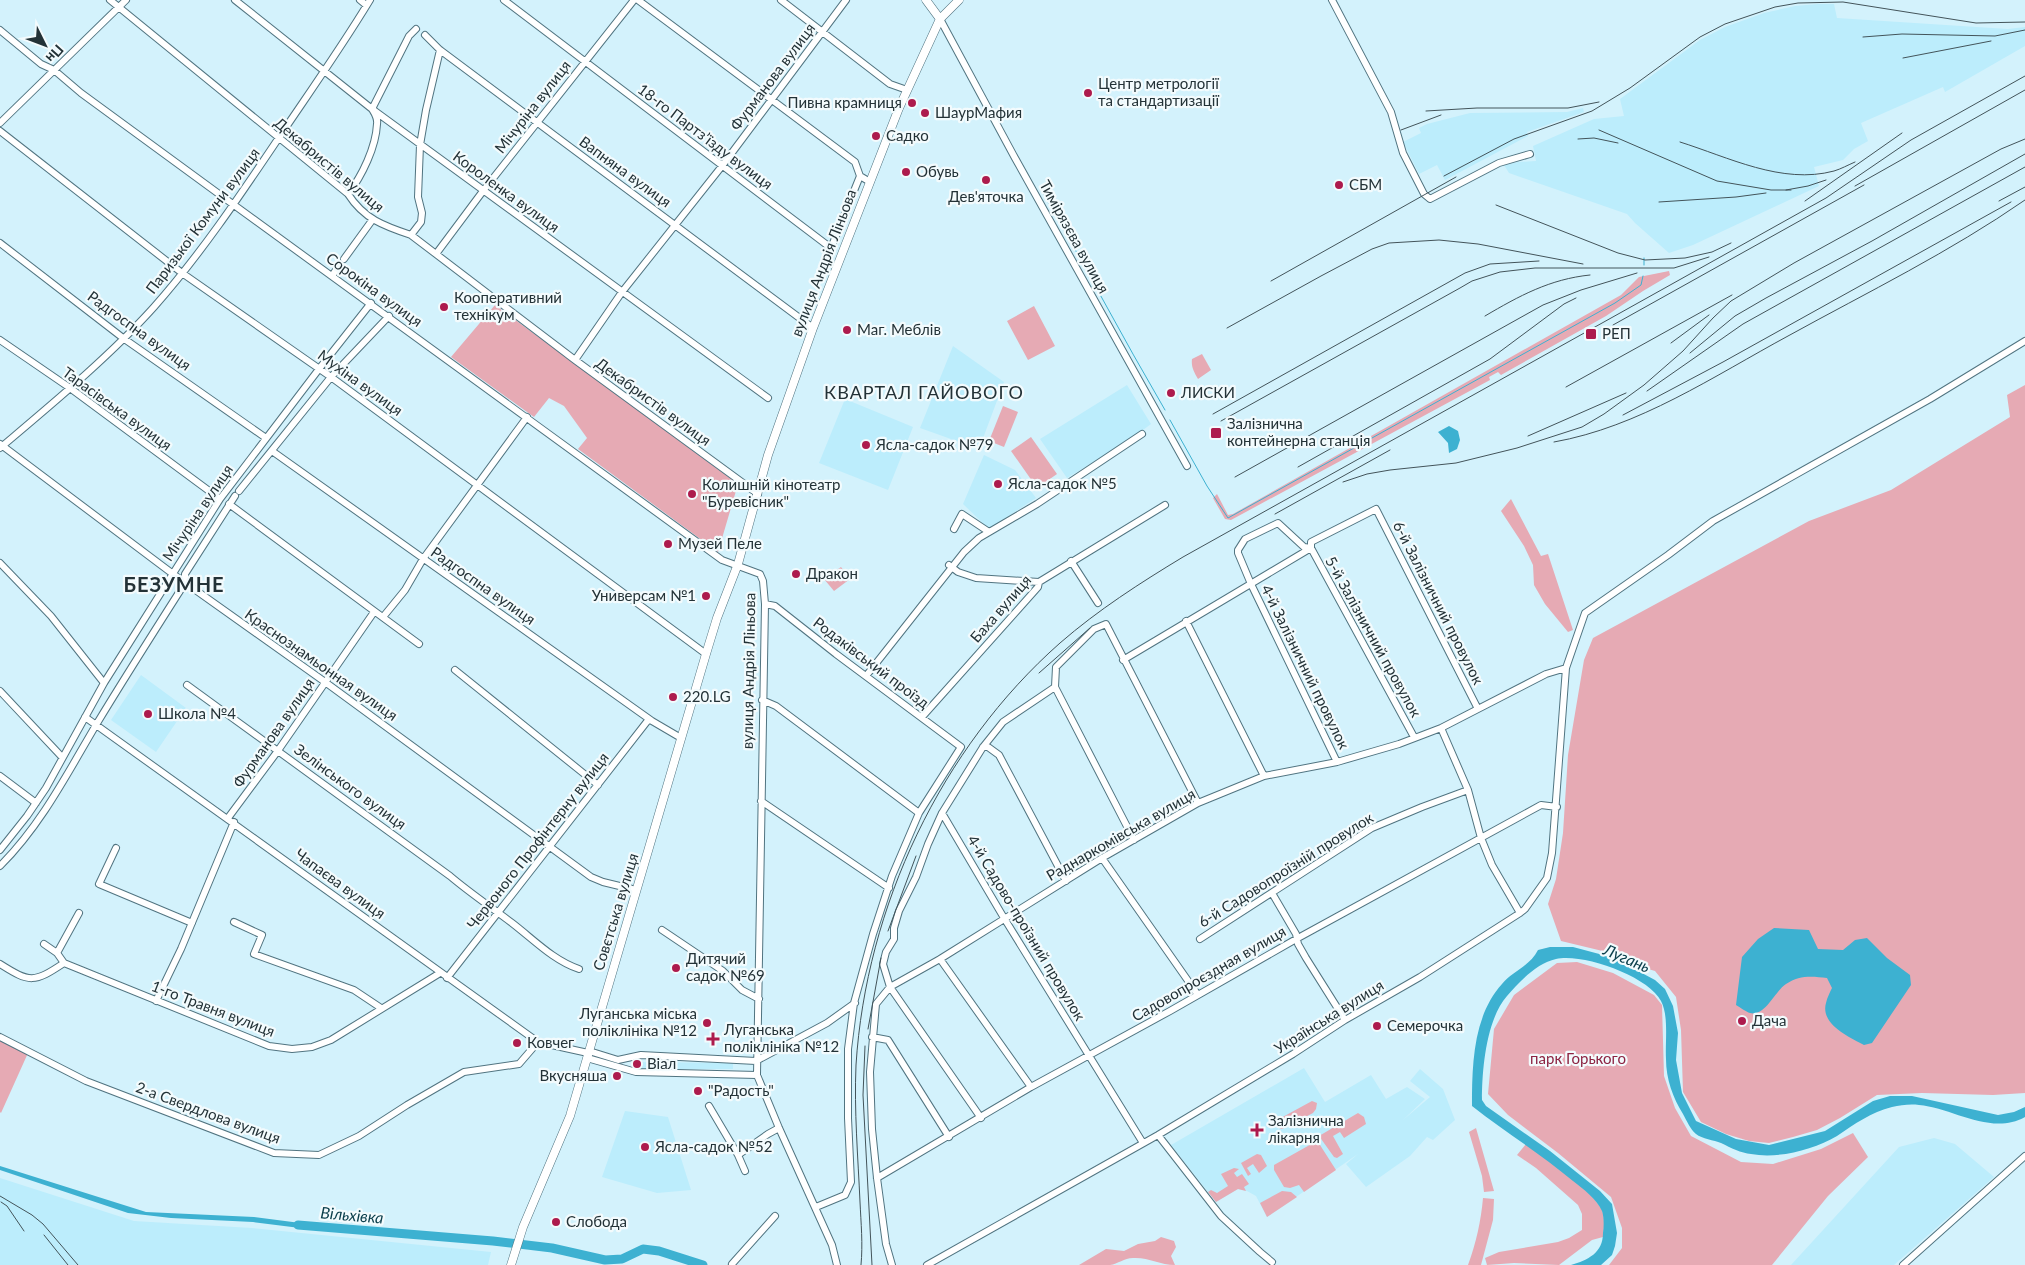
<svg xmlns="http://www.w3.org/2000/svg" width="2025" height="1265" font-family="Lato,sans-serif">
<rect width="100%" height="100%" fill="#d3f2fc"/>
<path fill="#bcedfc" d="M1818,4H1834L1837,18L2008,29L2025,27V46L1945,92L1943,87L1861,123L1868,141L1854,149L1843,160L1814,167L1819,186L1693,245L1669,253L1635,223L1627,214L1509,173L1504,165L1518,162L1536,161L1533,146L1594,119L1624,116L1620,99L1700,40L1725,27L1764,13L1795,6Z
M1583,108L1584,112L1527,132L1528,136L1445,180L1437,165L1419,174L1403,142L1421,133L1419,128L1427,124L1470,113L1567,112Z
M953,346L1004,382L979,449L920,428Z
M1127,385L1151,424L1131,439L1067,478L1040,439Z
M845,399L913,427L888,490L819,463Z
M984,455L1015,470L1036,498L989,529L963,504Z
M141,675L186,708L156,752L111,720Z
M634,1062L733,1063V1069H634Z
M1304,1068L1325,1102L1371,1075L1386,1099L1407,1087L1425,1099L1403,1120L1430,1097L1410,1081L1420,1069L1443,1089L1455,1120L1433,1140L1427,1137L1410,1156L1366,1187L1346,1164L1358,1154L1267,1217L1256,1196L1247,1191L1238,1189L1216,1202L1171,1145Z
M625,1111L668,1117L691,1190L657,1193L602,1177Z
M1934,1138L1955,1144L1994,1177L1894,1265H1791L1899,1147Z
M0,1178L134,1221L252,1228L491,1252L488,1265H0Z"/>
<path fill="#e6aab4" d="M1669,271L1670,275L1643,291L1606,316L1501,375L1498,372L1489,377L1490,380L1231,520L1225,519L1213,498L1217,494L1228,515L1233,514L1621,295L1639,277Z
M495,305L738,484L718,552L578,449L587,438L564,406L549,398L534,417L451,357Z
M1034,306L1055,346L1028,360L1007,321Z
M1202,354L1211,370L1198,379C1194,372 1191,367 1192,359Z
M2025,385V1093L1993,1095L1922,1093L1877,1095L1840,1118L1817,1130L1793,1137L1769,1143L1749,1141L1726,1134L1701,1122L1683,1092L1681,1030L1676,997L1655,971L1638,966L1615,954L1561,941L1548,904L1556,879L1563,833L1568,755L1584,660L1593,638L1809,521L1891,490L2010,417L2007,395Z
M1003,406L1018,412L1004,447L989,441Z
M1031,437L1057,474L1037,488L1011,451Z
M1511,499L1541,556L1548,554L1573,630L1568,632L1545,604L1534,585L1533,565L1524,546L1501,511Z
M841,567L850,579L834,591L824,579Z
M1577,962L1613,973L1654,995L1662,1005L1664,1076L1675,1108L1691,1136L1741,1162L1773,1164L1821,1149L1853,1133L1868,1157L1828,1196L1772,1265H1609L1622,1248V1228L1611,1197L1558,1153L1508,1115L1488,1094L1494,1029L1514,995L1557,963Z
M0,1040L28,1053L1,1113L0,1112Z
M1312,1101L1317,1103L1316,1109L1313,1113L1282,1129L1279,1128L1278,1123L1279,1119Z
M1358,1113L1364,1117L1366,1124L1344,1138L1340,1132L1333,1136L1343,1154L1337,1158L1334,1157L1319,1136Z
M1476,1128L1494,1191L1484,1192L1482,1176L1469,1132Z
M1315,1142L1320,1145L1336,1170L1304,1192L1299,1185L1290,1188L1284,1187L1274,1170V1165Z
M1526,1144C1545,1157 1592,1190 1602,1210C1605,1218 1604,1229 1603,1237L1592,1240L1559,1265L1514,1263L1487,1265L1485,1258L1499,1252L1558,1242L1569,1238L1582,1230V1214L1578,1205L1536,1168L1517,1155Z
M1257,1154L1261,1155L1267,1166L1259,1173L1253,1164L1247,1168L1251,1174L1248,1176L1241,1163Z
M1234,1168L1239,1169L1234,1173L1237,1177L1242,1174L1249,1184L1244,1187L1246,1191L1238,1189L1216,1202L1208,1192L1211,1190L1217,1193L1228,1186L1221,1174Z
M1282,1191L1291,1192L1297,1197L1267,1217L1260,1203Z
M1483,1198L1494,1199L1493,1220L1481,1265H1468C1476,1243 1481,1221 1483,1198Z
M1161,1237L1174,1241L1176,1247L1171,1256L1175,1265C1160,1265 1148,1257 1133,1258C1124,1258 1118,1264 1110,1265C1100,1265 1089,1265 1079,1265L1106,1249L1124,1251L1138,1244L1155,1241Z"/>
<path fill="#3db1d1" d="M1449,426L1458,431L1460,440L1457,449L1449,453L1448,443L1438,432Z
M1774,928L1809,930L1818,949L1843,950L1855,940L1867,938L1887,958L1910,975L1911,985L1872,1043L1864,1045C1849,1037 1820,1024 1826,1003C1827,998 1830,992 1832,988L1827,978C1812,976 1799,975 1786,984C1775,991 1765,1017 1750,1013C1746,1012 1740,1007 1736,1005L1742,957L1758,939Z
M1550,947H1573L1603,955L1623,963L1655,980L1665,989L1673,1006L1678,1033L1676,1060L1682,1093L1696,1121L1736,1139L1769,1145L1825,1131L1873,1101L1890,1096H1912L1998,1115L2014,1112L2025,1107V1117C1991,1136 1953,1108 1919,1105C1910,1104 1901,1105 1892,1107C1871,1112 1855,1124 1837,1136C1813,1150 1778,1159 1751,1154C1741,1153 1731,1148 1721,1143C1714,1140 1702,1139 1696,1134C1690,1129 1687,1121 1683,1114C1673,1098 1666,1079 1666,1059C1665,1042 1669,1016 1661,1001C1648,976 1583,953 1556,959C1537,963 1519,982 1507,996C1486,1020 1482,1070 1482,1100L1486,1106L1550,1151L1600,1191L1612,1204L1617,1233L1615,1246L1612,1255L1601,1265H1571C1588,1260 1603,1253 1603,1233C1604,1226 1604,1217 1602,1211C1596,1198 1583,1189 1573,1181C1541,1154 1505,1132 1472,1106C1472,1065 1473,1016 1502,984C1513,971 1530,966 1538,950Z
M0,1166L146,1212L254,1217L308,1224V1229L253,1222L171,1218L128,1213L0,1170Z"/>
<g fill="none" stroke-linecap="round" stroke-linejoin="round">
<path stroke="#3db1d1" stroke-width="1" d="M1040,188C1083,261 1122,337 1165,410
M1644,265V258
M1170,420L1207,486L1228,518L1615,303L1641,285L1643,276"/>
<path stroke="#3db1d1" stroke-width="9" d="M298,1225L493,1241L552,1248L605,1260L622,1259L643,1249L659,1251L703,1265"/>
<g stroke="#517480" stroke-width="8">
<path id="minor" d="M110,0L348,194C364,219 384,226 411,235L575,360L758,494
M235,0L372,109L768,398
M360,0L366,5
M504,0L831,248L860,176
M638,0L855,162L860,176L870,182
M781,0L890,84L907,90
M1332,0L1391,112L1403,153L1424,194L1430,199L1499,163L1530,154
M940,19L1015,158L1187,466
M0,30L41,64L54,70L81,93L234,205L722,560L760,574L763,581L765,604L757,1075L779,1128L832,1245L837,1265
M425,35L440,50L813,328
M0,123L126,0
M0,131L182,273L331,377L706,654
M348,194C362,176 376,147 377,124C378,118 375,114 372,109L409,36L416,29
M411,235L421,222L422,213L418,197L420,145L426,110L440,50
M0,243L123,338L266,438
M436,254L483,191L634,0
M344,259L373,219
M332,276L340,264
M0,340L70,388L220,499
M575,360L622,292L722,166L846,0
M0,444L173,574L325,682L591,877L603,882L636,890
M0,448C52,404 109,357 154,307C200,255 239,197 278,139C309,93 341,48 370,0
M272,451L652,721L681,738
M239,491L331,377L389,316
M229,504L419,644
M954,529L962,514L989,532
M1071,561L1098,603
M0,563L51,616L104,683
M949,565L958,572L976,578L1039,582
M765,604L775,606L836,654L961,747L919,813L892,876L873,934L854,1003L848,1049V1118L851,1182L845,1195L816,1207
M383,617L405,590L423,559L527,417
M1186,621L1264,776
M1123,660L1311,548V542L1376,509L1478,709
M455,670L598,785
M866,676L964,552L979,538L1037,504L1142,434
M187,685L450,876C470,893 491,907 512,923C533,939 554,961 579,969
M1055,687L1134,840
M0,691L62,757
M762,700L776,706L919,813
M85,717L538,1042L588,1053
M922,717L1038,587L1039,582L1165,505
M1441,728L1468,790L1481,838L1492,865L1520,913
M983,747H988L999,755L1066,881
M1337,762L1251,584L1238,553V550L1245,539L1278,523L1304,547L1311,548L1414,737
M0,776L36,803
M761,801L889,888
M942,813L1004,918L1143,1143
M228,818L277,752L374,612
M116,848L99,884L192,923
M0,850L27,816L46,788L104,683L220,499L319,369L371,303
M1102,858L1198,995
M0,866C41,825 67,774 96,725C125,677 155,630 185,583V574L235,496
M1272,893L1296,934L1298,944L1306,958L1345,1020
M234,922L262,935L254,954L354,990L381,1008
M662,930L723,971L742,990L759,999
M1200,939L1372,828L1422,807L1468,790
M44,944L57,953L64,963
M57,953L79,913
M940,959L1031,1087
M0,964C30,983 34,983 64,963L269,1046L292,1049L312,1047L331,1040L440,973
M447,978L649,719
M156,1001L181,949L234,822
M0,1037L86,1081L274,1153L319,1155L359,1136L407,1105L464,1072L519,1064L538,1042
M872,1037L888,1040L949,1137
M589,1051L618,1060L641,1055L756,1061L827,1023L855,1003
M587,1058L636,1072L757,1075
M709,1106L738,1155L745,1171
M981,1118L890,987L883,964L886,952L894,939V928L899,911L916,877L928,844L942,813L983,747L1003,722L1055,687L1056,667L1094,629L1106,624L1198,803
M1158,1135L1221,1216L1260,1252L1272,1262
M738,1155L768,1134L779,1128
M877,1178L1031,1087L1170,1011L1298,938L1541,805L1557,807
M732,1264L775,1216
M892,1265L886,1244L877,1178L872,1129L870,1072L876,1004L890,987L940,959L1102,858L1198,803L1264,776L1337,762L1399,744L1441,728L1546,674L1566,668
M927,1265L1158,1135L1293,1054L1345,1020L1420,977L1520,913L1525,909L1547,878L1552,853L1566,668L1585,613L1668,555L1713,521L1930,399L2025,341
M1903,1265L2025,1156"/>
</g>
<g stroke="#517480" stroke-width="9">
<path id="major" d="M926,0L940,19
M511,1265L523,1227L570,1116L706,654L717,618L738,564L768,455L813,328L899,108L940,19L959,0"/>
</g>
<use href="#minor" stroke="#fff" stroke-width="6"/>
<use href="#major" stroke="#fff" stroke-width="8"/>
<path stroke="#43545a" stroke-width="1" d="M1863,37L1902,34L1995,36L2025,30
M1903,58L1991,41
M1426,111L1477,108H1568L1599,102
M1401,130L1441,115
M1599,130L1717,181L1771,190H1791
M1578,139L1594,138L1618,143
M1680,142C1728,157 1782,185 1834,171C1841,169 1848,165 1855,162
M1444,176L1514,139L1592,111L1630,88L1700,37L1725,24L1775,7L1798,3L1843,2L1976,23L2025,22
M1855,186L2025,90
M1786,190L1808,186L1826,180
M1805,201L1902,133
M1999,201L2025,187
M1659,202L1736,197L1766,193
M1496,205L1618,253L1645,260L1685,258L1712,252L1731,243
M1271,281L1456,177
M1485,316C1519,296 1550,279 1590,275
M1613,325L1864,185
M1227,328L1321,276L1372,249L1389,243L1439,240L1478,244L1583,264
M1671,343L1709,315
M1690,353L1735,316L1766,298L1872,241L2025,154
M1566,387L1732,295
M1647,391L1743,324L2025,167
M1213,414L1465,273L1490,264L1539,261
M1623,415L1723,362L2011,202
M1221,421L1460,288L1472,281L1500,272L1535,268H1674L1709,257
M1528,436L1626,393
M1554,442C1639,427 1714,376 1788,336C1868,292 1950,252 2025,200
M1298,467L1490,359L1564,304L1576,298
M1235,477L1543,305L1581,290L1637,273
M1343,482L1367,474L1390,470L1456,463L1517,448L1582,427L1604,414L1644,385L1683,351L1713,318L1731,301L1794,263L2001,149L2025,139
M1275,514L1390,450
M1039,673L1090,628
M888,931L916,856
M868,1029L881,958
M865,1046L863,1095L872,1265
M0,1196L32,1215L43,1224L78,1265
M1,1202L7,1206L24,1231
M44,1235L68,1265
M861,1265C863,1244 861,1223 860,1202C858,1157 854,1111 856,1065C866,907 941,748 1060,643C1098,610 1140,583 1183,557L1826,198L1911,140L2025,76"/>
</g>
<g fill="#ad1b4d" stroke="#f3fbfd" stroke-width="2">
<circle cx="1088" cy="93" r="5"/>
<circle cx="912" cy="103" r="5"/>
<circle cx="925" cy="113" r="5"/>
<circle cx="876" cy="136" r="5"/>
<circle cx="906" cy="172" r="5"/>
<circle cx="986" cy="180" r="5"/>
<circle cx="1339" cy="185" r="5"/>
<circle cx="444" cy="307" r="5"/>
<circle cx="847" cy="330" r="5"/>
<rect x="1585" y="328" width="12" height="12" rx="2.5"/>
<circle cx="1171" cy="393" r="5"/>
<rect x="1210" y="427" width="12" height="12" rx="2.5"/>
<circle cx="866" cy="445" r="5"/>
<circle cx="998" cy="484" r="5"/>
<circle cx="692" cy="494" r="5"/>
<circle cx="668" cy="544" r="5"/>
<circle cx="796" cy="574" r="5"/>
<circle cx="706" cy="596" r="5"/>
<circle cx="673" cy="697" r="5"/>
<circle cx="148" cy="714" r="5"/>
<circle cx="676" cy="968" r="5"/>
<circle cx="1742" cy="1021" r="5"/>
<circle cx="707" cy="1023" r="5"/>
<circle cx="1377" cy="1026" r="5"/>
<path d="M710.5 1031.5h5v5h5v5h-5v5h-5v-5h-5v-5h5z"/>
<circle cx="517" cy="1043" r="5"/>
<circle cx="637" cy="1064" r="5"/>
<circle cx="617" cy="1076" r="5"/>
<circle cx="698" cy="1091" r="5"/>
<path d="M1254.5 1122.5h5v5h5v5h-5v5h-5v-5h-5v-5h5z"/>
<circle cx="645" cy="1147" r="5"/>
<circle cx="556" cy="1222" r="5"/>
</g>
<g text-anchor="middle" stroke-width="4.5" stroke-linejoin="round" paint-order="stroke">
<g font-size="15" fill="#233237" stroke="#f3fbfd">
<text transform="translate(773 77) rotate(-53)" y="5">Фурманова вулиця</text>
<text transform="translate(533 107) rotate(-52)" y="5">Мічуріна вулиця</text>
<text transform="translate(705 137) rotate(37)" y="5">18-го Партз’їзду вулиця</text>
<text transform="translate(329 165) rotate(40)" y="5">Декабристів вулиця</text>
<text transform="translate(625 172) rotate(36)" y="5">Вапняна вулиця</text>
<text transform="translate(506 192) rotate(36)" y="5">Короленка вулиця</text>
<text transform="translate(203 221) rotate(-53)" y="5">Паризької Комуни вулиця</text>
<text transform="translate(1074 237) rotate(61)" y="5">Тимірязєва вулиця</text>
<text transform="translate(824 263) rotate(-69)" y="5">вулиця Андрія Ліньова</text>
<text transform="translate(374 290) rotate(36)" y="5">Сорокіна вулиця</text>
<text transform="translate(139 331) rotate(36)" y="5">Радгоспна вулиця</text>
<text transform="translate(360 383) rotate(36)" y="5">Мухіна вулиця</text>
<text transform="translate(653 402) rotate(36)" y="5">Декабристів вулиця</text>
<text transform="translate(117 409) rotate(36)" y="5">Тарасівська вулиця</text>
<text transform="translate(198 513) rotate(-56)" y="5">Мічуріна вулиця</text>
<text transform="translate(483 586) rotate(35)" y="5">Радгоспна вулиця</text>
<text transform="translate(1438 603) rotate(63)" y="5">6-й Залізничний провулок</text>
<text transform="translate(1001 609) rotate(-49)" y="5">Баха вулиця</text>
<text transform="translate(1373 637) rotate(61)" y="5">5-й Залізничний провулок</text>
<text transform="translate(871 663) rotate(37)" y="5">Родаківський проїзд</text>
<text transform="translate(321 665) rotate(35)" y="5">Краснознамьонная вулиця</text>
<text transform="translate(1305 667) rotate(64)" y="5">4-й Залізничний провулок</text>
<text transform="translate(749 671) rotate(-89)" y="5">вулиця Андрія Ліньова</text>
<text transform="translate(274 733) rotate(-55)" y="5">Фурманова вулиця</text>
<text transform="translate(350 787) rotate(36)" y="5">Зелінського вулиця</text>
<text transform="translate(1121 835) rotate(-30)" y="5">Раднаркомівська вулиця</text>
<text transform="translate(538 841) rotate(-52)" y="5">Червоного Профінтерну вулиця</text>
<text transform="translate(1286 870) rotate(-32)" y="5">6-й Садовопроїзній провулок</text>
<text transform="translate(340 884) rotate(36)" y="5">Чапаєва вулиця</text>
<text transform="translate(616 912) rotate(-73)" y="5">Совєтська вулиця</text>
<text transform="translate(1026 928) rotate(59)" y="5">4-й Садово-проїзний провулок</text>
<text transform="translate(1209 974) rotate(-30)" y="5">Садовопроєздная вулиця</text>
<text transform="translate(213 1009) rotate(21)" y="5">1-го Травня вулиця</text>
<text transform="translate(1329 1017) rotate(-32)" y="5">Українська вулиця</text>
<text transform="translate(208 1113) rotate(20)" y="5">2-а Свердлова вулиця</text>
</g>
<g font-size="15" fill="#233237" stroke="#f3fbfd" text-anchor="start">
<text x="1098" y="89">Центр метрології<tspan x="1098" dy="17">та стандартизації</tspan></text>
<text x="902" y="108" text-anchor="end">Пивна крамниця</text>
<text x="935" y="118">ШаурМафия</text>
<text x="886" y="141">Садко</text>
<text x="916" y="177">Обувь</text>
<text x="1349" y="190">СБМ</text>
<text x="986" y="202" text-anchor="middle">Дев'яточка</text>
<text x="454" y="303">Кооперативний<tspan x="454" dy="17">технікум</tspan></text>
<text x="857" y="335">Маг. Меблів</text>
<text x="1602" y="339">РЕП</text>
<text x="1181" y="398">ЛИСКИ</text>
<text x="1227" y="429">Залізнична<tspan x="1227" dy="17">контейнерна станція</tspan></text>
<text x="876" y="450">Ясла-садок №79</text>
<text x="1008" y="489">Ясла-садок №5</text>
<text x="702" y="490">Колишній кінотеатр<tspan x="702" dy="17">"Буревісник"</tspan></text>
<text x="678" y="549">Музей Пеле</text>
<text x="806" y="579">Дракон</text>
<text x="696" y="601" text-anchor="end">Универсам №1</text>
<text x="683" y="702">220.LG</text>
<text x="158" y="719">Школа №4</text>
<text x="686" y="964">Дитячий<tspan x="686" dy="17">садок №69</tspan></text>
<text x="697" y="1019" text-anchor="end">Луганська міська<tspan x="697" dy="17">поліклініка №12</tspan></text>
<text x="1752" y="1026">Дача</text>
<text x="1387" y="1031">Семерочка</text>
<text x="724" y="1035">Луганська<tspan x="724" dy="17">поліклініка №12</tspan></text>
<text x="527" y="1048">Ковчег</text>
<text x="647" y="1069">Віал</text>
<text x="607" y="1081" text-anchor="end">Вкусняша</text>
<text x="708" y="1096">"Радость"</text>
<text x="1268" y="1126">Залізнична<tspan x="1268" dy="17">лікарня</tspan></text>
<text x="655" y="1152">Ясла-садок №52</text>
<text x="566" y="1227">Слобода</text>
</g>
<g font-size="15" fill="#8c2342" stroke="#f3fbfd">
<text x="1578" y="1064">парк Горького</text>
</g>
<g font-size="16" font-style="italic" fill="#0d404d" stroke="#f3fbfd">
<text transform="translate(1627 958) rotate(23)" y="6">Лугань</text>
<text transform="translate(352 1215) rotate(5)" y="6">Вільхівка</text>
</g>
<g font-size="18" letter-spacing="1" fill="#233237" stroke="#f3fbfd">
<text x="924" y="399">КВАРТАЛ ГАЙОВОГО</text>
</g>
<g font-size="20" font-weight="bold" letter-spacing="1" fill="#233237" stroke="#f3fbfd">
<text x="174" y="592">БЕЗУМНЕ</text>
</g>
</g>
<g transform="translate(45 45) rotate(132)" stroke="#f3fbfd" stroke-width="4" paint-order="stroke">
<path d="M0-4L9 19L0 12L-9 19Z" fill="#233237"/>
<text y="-8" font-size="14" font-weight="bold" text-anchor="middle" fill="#233237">Пн</text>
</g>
</svg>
